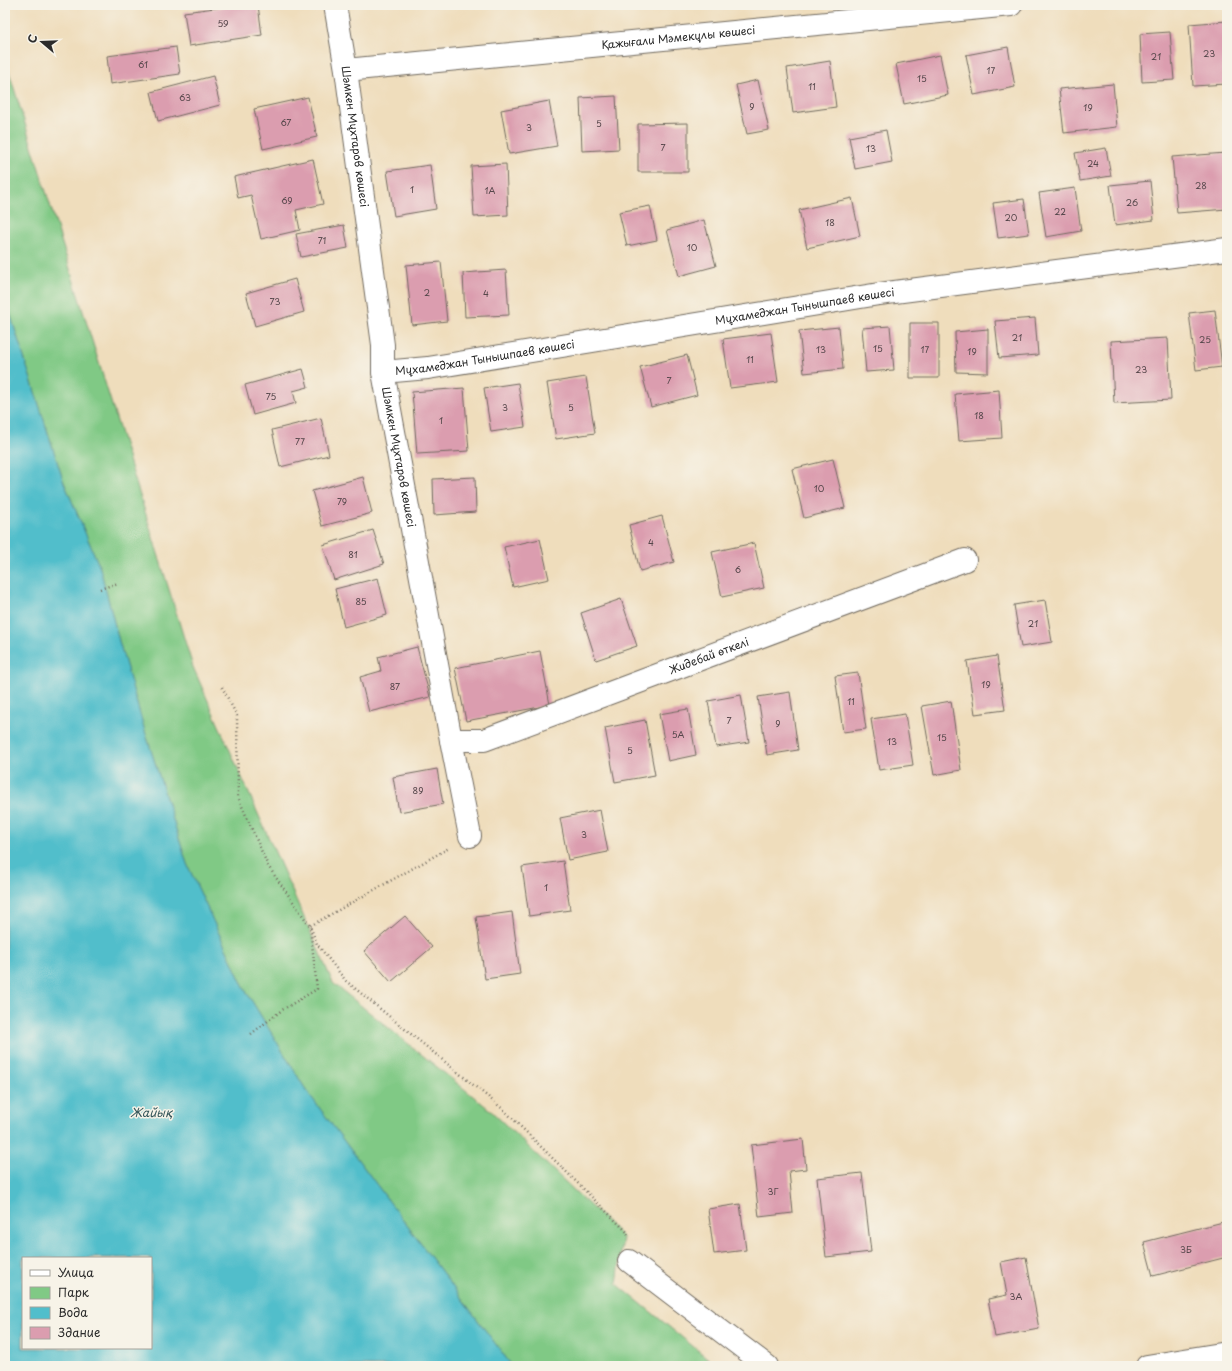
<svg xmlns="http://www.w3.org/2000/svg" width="1232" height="1371" font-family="'Playpen Sans',sans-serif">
<rect width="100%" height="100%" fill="#f7f3e8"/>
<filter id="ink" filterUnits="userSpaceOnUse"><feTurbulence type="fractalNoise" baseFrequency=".025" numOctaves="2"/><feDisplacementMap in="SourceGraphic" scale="8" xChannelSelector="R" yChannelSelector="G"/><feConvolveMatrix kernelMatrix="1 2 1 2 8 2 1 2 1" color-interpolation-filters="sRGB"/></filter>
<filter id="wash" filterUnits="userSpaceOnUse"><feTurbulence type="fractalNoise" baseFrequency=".012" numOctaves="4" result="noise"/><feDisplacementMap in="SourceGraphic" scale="16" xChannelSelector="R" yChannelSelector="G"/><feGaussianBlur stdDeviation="0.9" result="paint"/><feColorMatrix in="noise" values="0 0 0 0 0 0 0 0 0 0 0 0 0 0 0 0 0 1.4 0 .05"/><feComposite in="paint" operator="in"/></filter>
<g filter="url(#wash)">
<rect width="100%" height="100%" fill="#efddbc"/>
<path fill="#80c985" stroke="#567a58" d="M5,59L193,667L333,983L489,1109L623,1237L617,1284L717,1366H512L306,1090L244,988L187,864L144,728L119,641L100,568L63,480L5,298Z"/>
<path fill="#51becb" stroke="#3e747b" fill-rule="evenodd" d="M5,298L63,480L100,568L119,641L144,728L187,864L244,988L306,1090L512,1366H5ZM23,1258H151V1348H23Z"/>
<g id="blocks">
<path fill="#db9daf" d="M238,5H258L262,35L189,46L184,12Z
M1227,21V84L1193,86L1189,24Z
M1170,32L1174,80L1142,82L1140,34Z
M176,47L180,74L110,84L107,56Z
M1008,47L1015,87L974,95L966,55Z
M940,55L948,95L904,104L896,64Z
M830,61L836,107L793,113L787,68Z
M213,76L220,105L158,121L151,92Z
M758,80L769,130L747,134L736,85Z
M1113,84L1117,127L1064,133L1059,89Z
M616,96L619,149L582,151L580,98Z
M308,97L317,137L263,149L254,109Z
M549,101L557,146L509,154L501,110Z
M688,123V172H638V124Z
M886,130L892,162L855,169L849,137Z
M1106,148L1111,176L1080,181L1075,153Z
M1226,153L1227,209L1177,213L1172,157Z
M313,159L323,204L296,210L300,230L261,239L251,195L238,198L234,177Z
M506,164L508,215L474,217L471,166Z
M430,165L436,209L394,216L387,171Z
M1150,181L1154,220L1115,225L1110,185Z
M1075,188L1081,231L1046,237L1039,193Z
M852,198L860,236L807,248L799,210Z
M1024,199L1029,234L998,238L993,203Z
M650,206L657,240L627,246L619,212Z
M704,220L716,266L679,276L667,230Z
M344,225L348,248L301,257L296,234Z
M441,262L447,321L412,325L406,265Z
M506,270L509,315L465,317L463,273Z
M295,279L304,312L255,326L246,293Z
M1215,310L1222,367L1196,370L1189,313Z
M1035,318L1038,355L999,358L995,321Z
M910,323H939V378H910Z
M890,326L894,370L866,372L862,328Z
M839,327L843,369L804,373L799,331Z
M988,329V373L956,372L955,332Z
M771,333L778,382L730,388L723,339Z
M1168,338L1171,400L1114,403L1111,341Z
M687,355L697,395L651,407L640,367Z
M303,369L308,387L293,391L296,403L253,415L245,385Z
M586,377L595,433L556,439L547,383Z
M518,383L525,427L491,432L484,388Z
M464,388L469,451L417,454L412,392Z
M999,390L1002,438L959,441L955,394Z
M321,418L329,455L280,467L272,430Z
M833,459L845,508L804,518L792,469Z
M363,477L372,513L322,526L312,491Z
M475,477L476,512L434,515L433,479Z
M662,516L674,562L640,571L629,525Z
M373,530L384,564L334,580L323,545Z
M540,539L549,579L513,587L504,547Z
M754,543L764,588L722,597L712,552Z
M378,578L387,615L344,627L335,589Z
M621,599L637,646L596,660L581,613Z
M1045,600L1052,642L1021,647L1014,605Z
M417,647L430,697L369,712L360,677L381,671L378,657Z
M540,651L550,705L466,721L455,668Z
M997,656L1005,710L975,714L967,661Z
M858,673L866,729L843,732L835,676Z
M790,692L798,750L767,755L758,697Z
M741,695L749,742L716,747L708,701Z
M951,701L961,770L934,775L922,706Z
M688,709L696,755L668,761L659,714Z
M905,714L913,765L879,770L871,719Z
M645,720L655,775L615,782L605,728Z
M437,769L443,804L399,812L393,777Z
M600,810L608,852L568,860L560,818Z
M563,861L570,910L529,916L522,867Z
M512,912L520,974L485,979L476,917Z
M405,916L432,947L391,982L364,951Z
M803,1139L806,1169L789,1171L793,1213L759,1217L751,1145Z
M862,1173L871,1252L826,1257L817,1178Z
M740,1204L746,1250L714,1254L708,1209Z
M1223,1222L1227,1239V1257L1153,1276L1144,1242Z
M1026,1257L1039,1329L995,1337L988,1299L1007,1295L1001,1262Z"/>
</g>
</g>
<g filter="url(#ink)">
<use href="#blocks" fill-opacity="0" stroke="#70695e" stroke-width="1"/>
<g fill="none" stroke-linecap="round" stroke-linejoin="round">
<g stroke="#70695e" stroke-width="24">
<g id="minor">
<path id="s1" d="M335,5L346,70L383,345V372L451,740L470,836"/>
<path id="s2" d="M346,70L1011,5"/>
<path id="s3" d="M383,372L428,368L879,294L1227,249"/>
<path id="s4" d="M451,740H484L965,560"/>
<path d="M629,1261L767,1366"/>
<path d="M1147,1366L1227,1353"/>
</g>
</g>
<path stroke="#70695e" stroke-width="2.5" stroke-dasharray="1 3" stroke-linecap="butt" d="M100,589L118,583
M222,687L237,716L238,797L268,866L310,926L317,944L346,981L504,1110L627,1232L628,1238
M251,1034L282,1010L317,989L310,926L449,848"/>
<use href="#minor" stroke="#fff" stroke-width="22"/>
</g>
</g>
<g text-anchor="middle" stroke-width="3" stroke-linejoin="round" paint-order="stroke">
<g font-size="9" fill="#57484c">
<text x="223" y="27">59</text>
<text x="1209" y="57">23</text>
<text x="1156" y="60">21</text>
<text x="143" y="68">61</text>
<text x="991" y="74">17</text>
<text x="922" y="82">15</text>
<text x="812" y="90">11</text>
<text x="185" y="101">63</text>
<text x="752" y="110">9</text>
<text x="1088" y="111">19</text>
<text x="286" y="126">67</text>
<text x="599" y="127">5</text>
<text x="529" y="131">3</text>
<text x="663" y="151">7</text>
<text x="871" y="152">13</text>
<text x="1093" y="167">24</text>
<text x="1201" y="189">28</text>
<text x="412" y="193">1</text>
<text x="490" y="194">1А</text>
<text x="287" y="204">69</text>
<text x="1132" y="206">26</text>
<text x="1060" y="215">22</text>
<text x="1011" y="221">20</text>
<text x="830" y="226">18</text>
<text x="322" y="244">71</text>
<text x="692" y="251">10</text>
<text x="427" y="296">2</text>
<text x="486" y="297">4</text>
<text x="275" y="305">73</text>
<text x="1017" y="341">21</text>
<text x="1205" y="343">25</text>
<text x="878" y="352">15</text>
<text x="821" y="353">13</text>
<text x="925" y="353">17</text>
<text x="972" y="355">19</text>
<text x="750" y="363">11</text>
<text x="1141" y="373">23</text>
<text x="669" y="384">7</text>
<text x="271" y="400">75</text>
<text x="505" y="411">3</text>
<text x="571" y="411">5</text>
<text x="979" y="419">18</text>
<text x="441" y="424">1</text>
<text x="300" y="445">77</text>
<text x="819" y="492">10</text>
<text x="342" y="505">79</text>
<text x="651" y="546">4</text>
<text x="353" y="558">81</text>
<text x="738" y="573">6</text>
<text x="361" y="605">85</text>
<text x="1033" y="627">21</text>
<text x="986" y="688">19</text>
<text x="395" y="690">87</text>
<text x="851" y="705">11</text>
<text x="729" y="724">7</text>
<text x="778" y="727">9</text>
<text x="678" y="738">5А</text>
<text x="942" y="741">15</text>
<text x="892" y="745">13</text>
<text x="630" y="754">5</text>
<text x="418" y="794">89</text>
<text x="584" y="838">3</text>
<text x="546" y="891">1</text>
<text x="773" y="1195">3Г</text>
<text x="1186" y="1253">3Б</text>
<text x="1016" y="1300">3А</text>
</g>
<g font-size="11" fill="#2b2b2b" stroke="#f7f3e8">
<text dy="4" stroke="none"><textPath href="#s2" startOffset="334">Қажығали Мәмекұлы көшесі</textPath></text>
<text dy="4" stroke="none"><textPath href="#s1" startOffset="133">Шәмкен Мұхтаров көшесі</textPath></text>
<text dy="4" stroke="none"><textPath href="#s3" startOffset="427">Мұхамеджан Тынышпаев көшесі</textPath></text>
<text dy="4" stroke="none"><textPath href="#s3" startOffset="103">Мұхамеджан Тынышпаев көшесі</textPath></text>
<text dy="4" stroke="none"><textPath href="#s1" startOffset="457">Шәмкен Мұхтаров көшесі</textPath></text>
<text dy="4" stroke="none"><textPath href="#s4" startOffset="273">Жидебай өткелі</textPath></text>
</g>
<g font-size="12" font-style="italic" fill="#36575b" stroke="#f7f3e8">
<text x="151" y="1117">Жайық</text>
</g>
</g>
<rect width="1232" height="1371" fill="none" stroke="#f7f3e8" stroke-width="20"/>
<rect x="22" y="1257" width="130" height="92" fill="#f7f3e8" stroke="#a5a39c"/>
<rect x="30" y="1270" width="20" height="6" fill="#ffffff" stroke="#a5a39c"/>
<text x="58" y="1277" font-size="12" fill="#2b2b2b">Улица</text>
<rect x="30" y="1287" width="20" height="12" fill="#80c985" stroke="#a5a39c"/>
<text x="58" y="1297" font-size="12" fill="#2b2b2b">Парк</text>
<rect x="30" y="1307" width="20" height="12" fill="#51becb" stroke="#a5a39c"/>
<text x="58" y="1317" font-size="12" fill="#2b2b2b">Вода</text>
<rect x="30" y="1327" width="20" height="12" fill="#db9daf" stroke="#a5a39c"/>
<text x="58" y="1337" font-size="12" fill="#2b2b2b">Здание</text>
<g transform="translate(42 42) rotate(289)" stroke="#f7f3e8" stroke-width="3" paint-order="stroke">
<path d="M0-3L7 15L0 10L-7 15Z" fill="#2b2b2b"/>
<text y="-6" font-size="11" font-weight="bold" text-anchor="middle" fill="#2b2b2b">С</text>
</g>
</svg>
